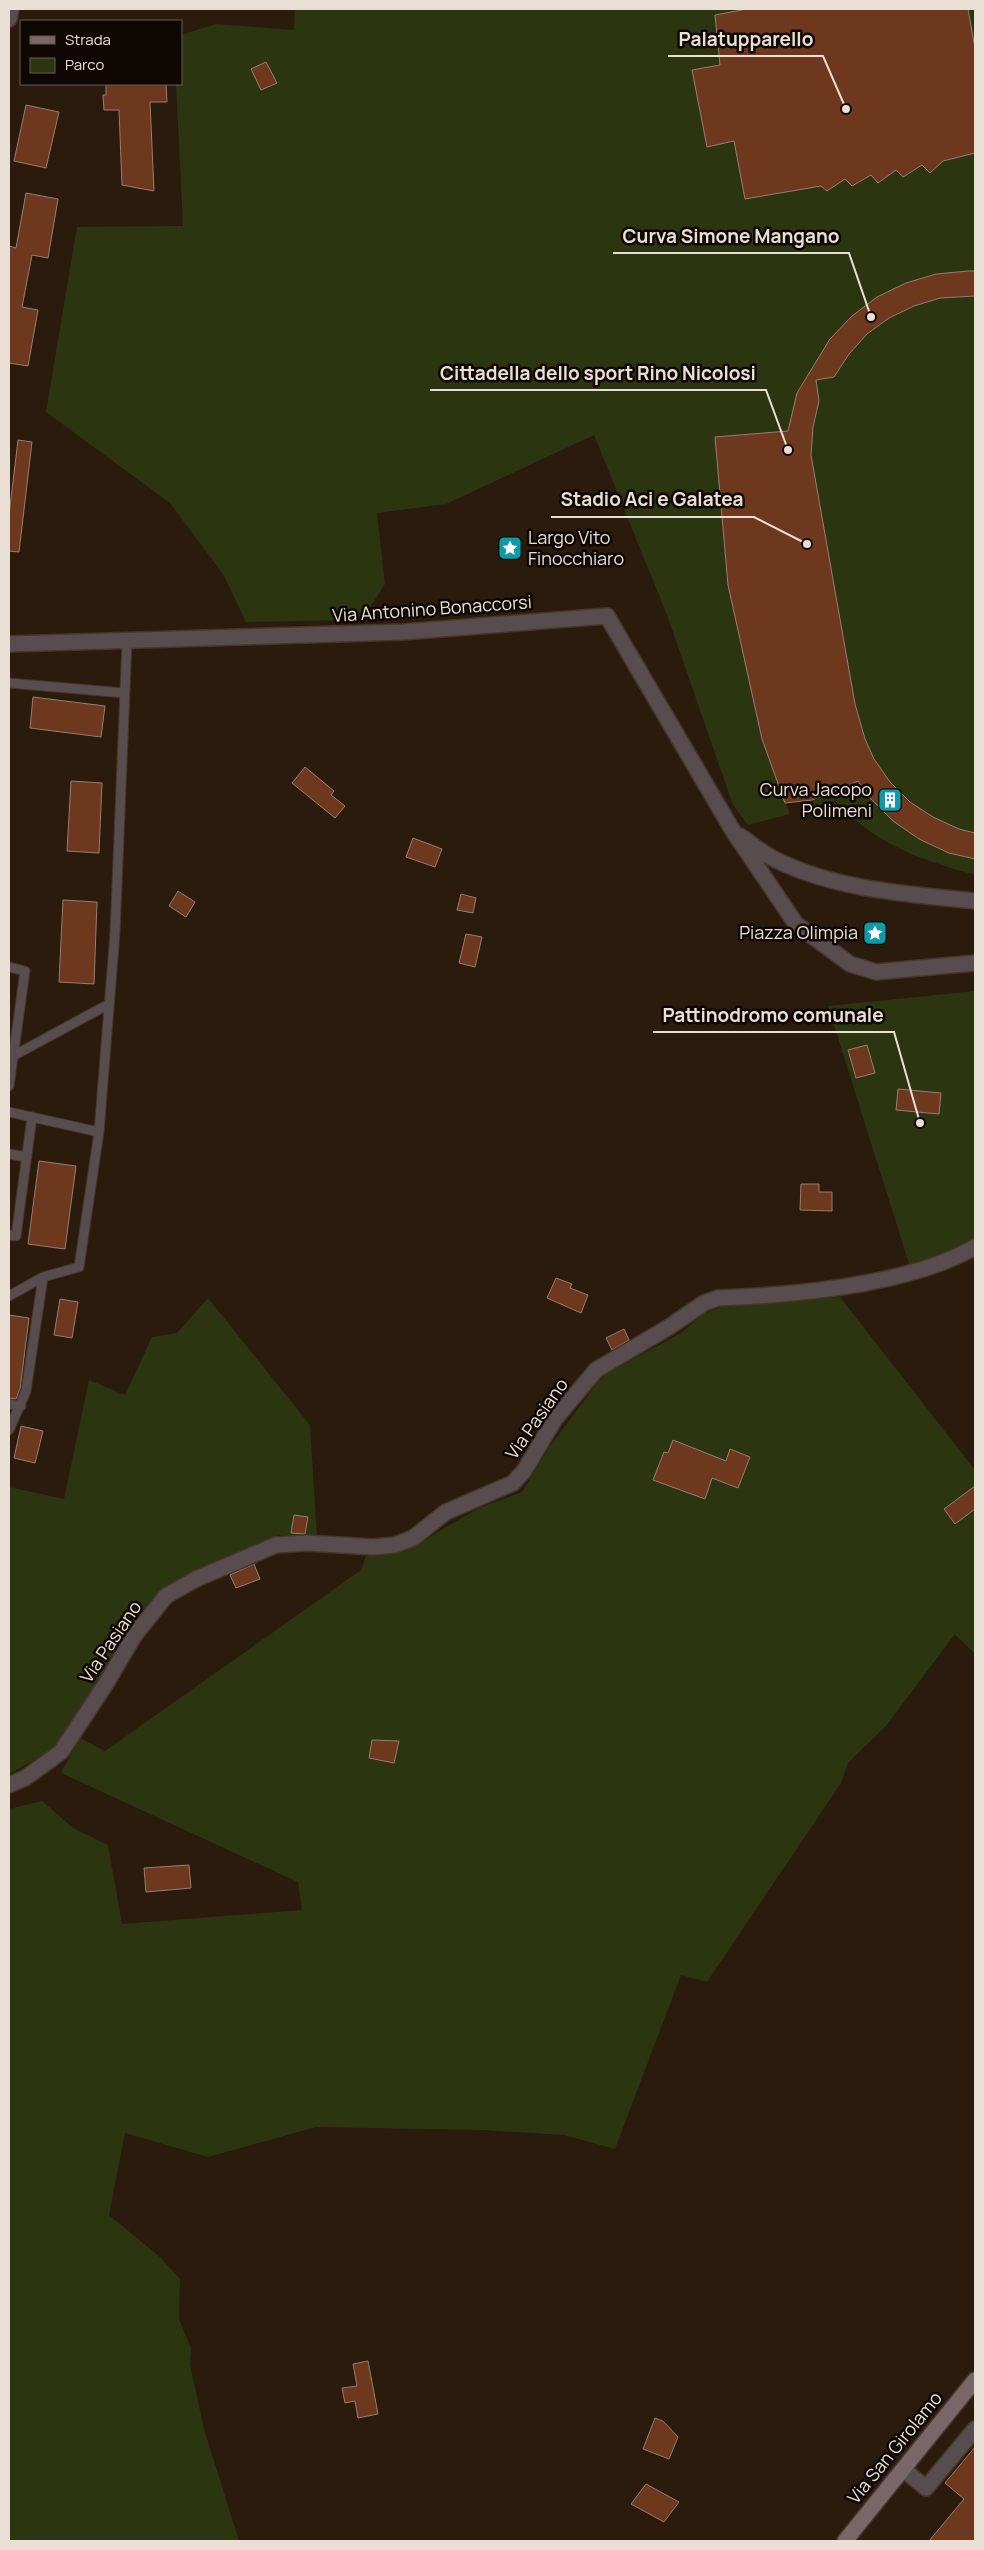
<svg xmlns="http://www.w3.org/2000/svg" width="984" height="2550" font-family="Manrope,sans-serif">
<rect width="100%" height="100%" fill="#2a1b0c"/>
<path fill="#2b3610" d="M295,9H975V874C965,873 955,869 945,866C902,853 866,834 835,801L815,807L812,800L786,803L790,814L748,825L733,805L667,615L594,435L446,504L377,513L385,584L366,614L355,620L246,622L223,574L170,503L46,412L77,227L183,226L176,84H181V35L216,24L294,30Z
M975,991V1241L910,1267L828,1006Z
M840,1297L975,1470V1654L955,1634L886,1726L848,1763L841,1783L707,1982L681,1975L615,2149L564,2135L484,2130L316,2127L208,2157L125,2133L109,2215L161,2258L180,2279L179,2319L191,2349L190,2365L204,2429L239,2541H9V1809L42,1801L73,1828L108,1845L122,1924L302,1910L298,1882L61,1773L80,1738L105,1751L361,1570L366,1556L404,1552L479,1508L522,1492L550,1446L598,1382L606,1374L681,1333L703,1314L721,1307Z
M208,1298L310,1425L317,1537L279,1535L193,1574L163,1593L57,1747L9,1774V1487L64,1499L89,1380L125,1395L152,1337L177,1333Z"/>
<path fill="#6d381e" stroke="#967e73" d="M747,9H968L975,48V153L943,161L930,173L922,165L903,177L896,170L878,183L871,175L852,186L845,179L827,191L821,186L745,199L734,141L707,147L692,70L720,65L715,15Z
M266,62L277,83L261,90L251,69Z
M106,84H166L167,102H150L154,191L122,185L119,110H104L103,95H106Z
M26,105L59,112L46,168L14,161Z
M26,193L58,199L48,258L32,255L22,307L38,310L28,366L9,363V246L16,248Z
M968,271H975V296L940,298L914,306L889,318L867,334L849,354L834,377L816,380L819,401L813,427L811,455L855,704L865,739L874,759L890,782L910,802L933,817L959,829L975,833V859L949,853L919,839L893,821L870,798L858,781L812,800L785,803L762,739L728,585L715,437L788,431L797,393L830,339L852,316L877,297L906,283L936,274Z
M18,440L32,442L19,552L9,551V515Z
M33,697L105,706L101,737L30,728Z
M305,767L334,791L331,795L345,806L335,818L292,783Z
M71,781L102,783L99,853L67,851Z
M413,838L442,849L435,867L406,857Z
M178,891L195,902L186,917L169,906Z
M461,894L476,898L473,913L457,910Z
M63,900L97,902L94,984L59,982Z
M466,934L482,937L475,967L459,963Z
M867,1045L875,1073L856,1078L848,1050Z
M898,1089L941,1093L939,1114L896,1110Z
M39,1161L76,1166L65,1249L28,1244Z
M801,1184H819V1192H832V1211L800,1210Z
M556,1278L572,1284L570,1288L588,1295L581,1313L547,1298Z
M60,1299L78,1302L72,1338L54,1335Z
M9,1315L29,1318L20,1389L16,1399L9,1398Z
M624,1329L629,1340L612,1350L606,1338Z
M21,1426L43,1431L35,1463L14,1458Z
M673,1440L726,1461L730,1449L750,1457L738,1488L712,1478L705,1499L653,1480L664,1452L668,1453Z
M975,1486V1509L955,1524L944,1509Z
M294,1515L308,1517L305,1534L291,1533Z
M254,1564L260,1579L236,1588L230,1575Z
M372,1740L399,1741L394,1763L369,1758Z
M189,1865L191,1888L146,1892L144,1868Z
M368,2361L378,2414L358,2418L355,2401L345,2403L342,2388L357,2386L353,2364Z
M655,2418L663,2421L678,2437L669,2459L643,2449Z
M975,2447V2541H929L964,2499L945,2483Z
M646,2484L679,2502L664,2522L631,2504Z"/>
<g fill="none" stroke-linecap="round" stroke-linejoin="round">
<g stroke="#453628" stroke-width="11">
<path id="lane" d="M9,683L124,693
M9,967L25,971L9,1086
M13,1056L109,1004
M9,1112L99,1132
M9,1154L27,1157
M9,1235L16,1236L32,1117
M9,1296L43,1277
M9,1404L21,1406
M9,1430L26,1391L43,1277L79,1267L99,1132L115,933L127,641"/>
</g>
<g stroke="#453628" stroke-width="18">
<path id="street" d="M9,19L11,9
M9,644L403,632L607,616L733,831L796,924L850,964L876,972L975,963
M740,836C752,844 763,854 776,860C837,890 908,894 975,901
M9,1785L25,1778L61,1752L107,1682L134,1636L166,1596L196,1579L276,1545L307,1543L373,1547L395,1545L413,1538L446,1512L513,1483L524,1471L555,1419L596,1370L669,1327L704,1303L718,1298C794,1295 909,1285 975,1247
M903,2469L926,2488L975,2429"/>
</g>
<g stroke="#453628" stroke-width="18">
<path id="secondary" d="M845,2541L975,2380"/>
</g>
<use href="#lane" stroke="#584c4e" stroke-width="9"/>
<use href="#street" stroke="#584c4e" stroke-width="15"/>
<use href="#secondary" stroke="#786669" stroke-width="15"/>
</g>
<defs>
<g id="sight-square" transform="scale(1.25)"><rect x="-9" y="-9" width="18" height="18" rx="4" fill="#0f9aa8" stroke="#0e0703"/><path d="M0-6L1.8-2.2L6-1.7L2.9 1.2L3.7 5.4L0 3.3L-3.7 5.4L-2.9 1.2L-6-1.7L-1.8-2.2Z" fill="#fff"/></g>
<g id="building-square" transform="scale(1.25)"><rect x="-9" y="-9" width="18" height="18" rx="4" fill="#0f9aa8" stroke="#0e0703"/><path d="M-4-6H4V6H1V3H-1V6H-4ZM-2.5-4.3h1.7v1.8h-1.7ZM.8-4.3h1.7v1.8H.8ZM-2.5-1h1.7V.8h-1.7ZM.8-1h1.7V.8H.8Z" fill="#fff"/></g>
</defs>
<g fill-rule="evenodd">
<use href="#sight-square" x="510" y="548"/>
<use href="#building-square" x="890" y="800"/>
<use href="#sight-square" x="875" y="933"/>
</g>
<g text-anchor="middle" stroke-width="5" stroke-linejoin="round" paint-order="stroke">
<g font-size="18" fill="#eadfd5" stroke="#0e0703" text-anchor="end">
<text x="528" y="544" text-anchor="start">Largo Vito<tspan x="528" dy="21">Finocchiaro</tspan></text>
<text x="872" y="796">Curva Jacopo<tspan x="872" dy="21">Polimeni</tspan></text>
<text x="858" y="939">Piazza Olimpia</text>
</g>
<g font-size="18" fill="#eadfd5" stroke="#0e0703">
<text transform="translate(432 609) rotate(-4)" y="6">Via Antonino Bonaccorsi</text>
<text transform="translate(537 1419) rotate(-55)" y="6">Via Pasiano</text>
<text transform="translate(111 1642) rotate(-56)" y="6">Via Pasiano</text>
<text transform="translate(895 2448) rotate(-51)" y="6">Via San Girolamo</text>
</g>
</g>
<path fill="none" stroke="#eadfd5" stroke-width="2" d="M846 109L823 56H668M871 317L849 253H613M788 450L766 390H430M807 544L754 517H551M920 1123L894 1032H653"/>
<g fill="#eadfd5" stroke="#0e0703" stroke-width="2">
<circle cx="846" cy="109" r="5"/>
<circle cx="871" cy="317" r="5"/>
<circle cx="788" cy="450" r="5"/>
<circle cx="807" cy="544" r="5"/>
<circle cx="920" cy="1123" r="5"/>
</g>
<g font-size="19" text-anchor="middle" font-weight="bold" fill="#eadfd5" stroke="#0e0703" stroke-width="5" stroke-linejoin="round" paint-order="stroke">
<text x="746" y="46">Palatupparello</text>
<text x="731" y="243">Curva Simone Mangano</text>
<text x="598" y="380">Cittadella dello sport Rino Nicolosi</text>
<text x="652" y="506">Stadio Aci e Galatea</text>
<text x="773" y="1022">Pattinodromo comunale</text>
</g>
<rect width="984" height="2550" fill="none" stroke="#eadfd5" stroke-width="20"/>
<rect x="20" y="20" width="162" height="65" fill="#0e0703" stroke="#665d57"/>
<rect x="30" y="36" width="25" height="8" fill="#786669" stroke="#665d57"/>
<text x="65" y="45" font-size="15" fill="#eadfd5">Strada</text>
<rect x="30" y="58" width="25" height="15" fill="#2b3610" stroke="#665d57"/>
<text x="65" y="70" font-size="15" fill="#eadfd5">Parco</text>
</svg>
